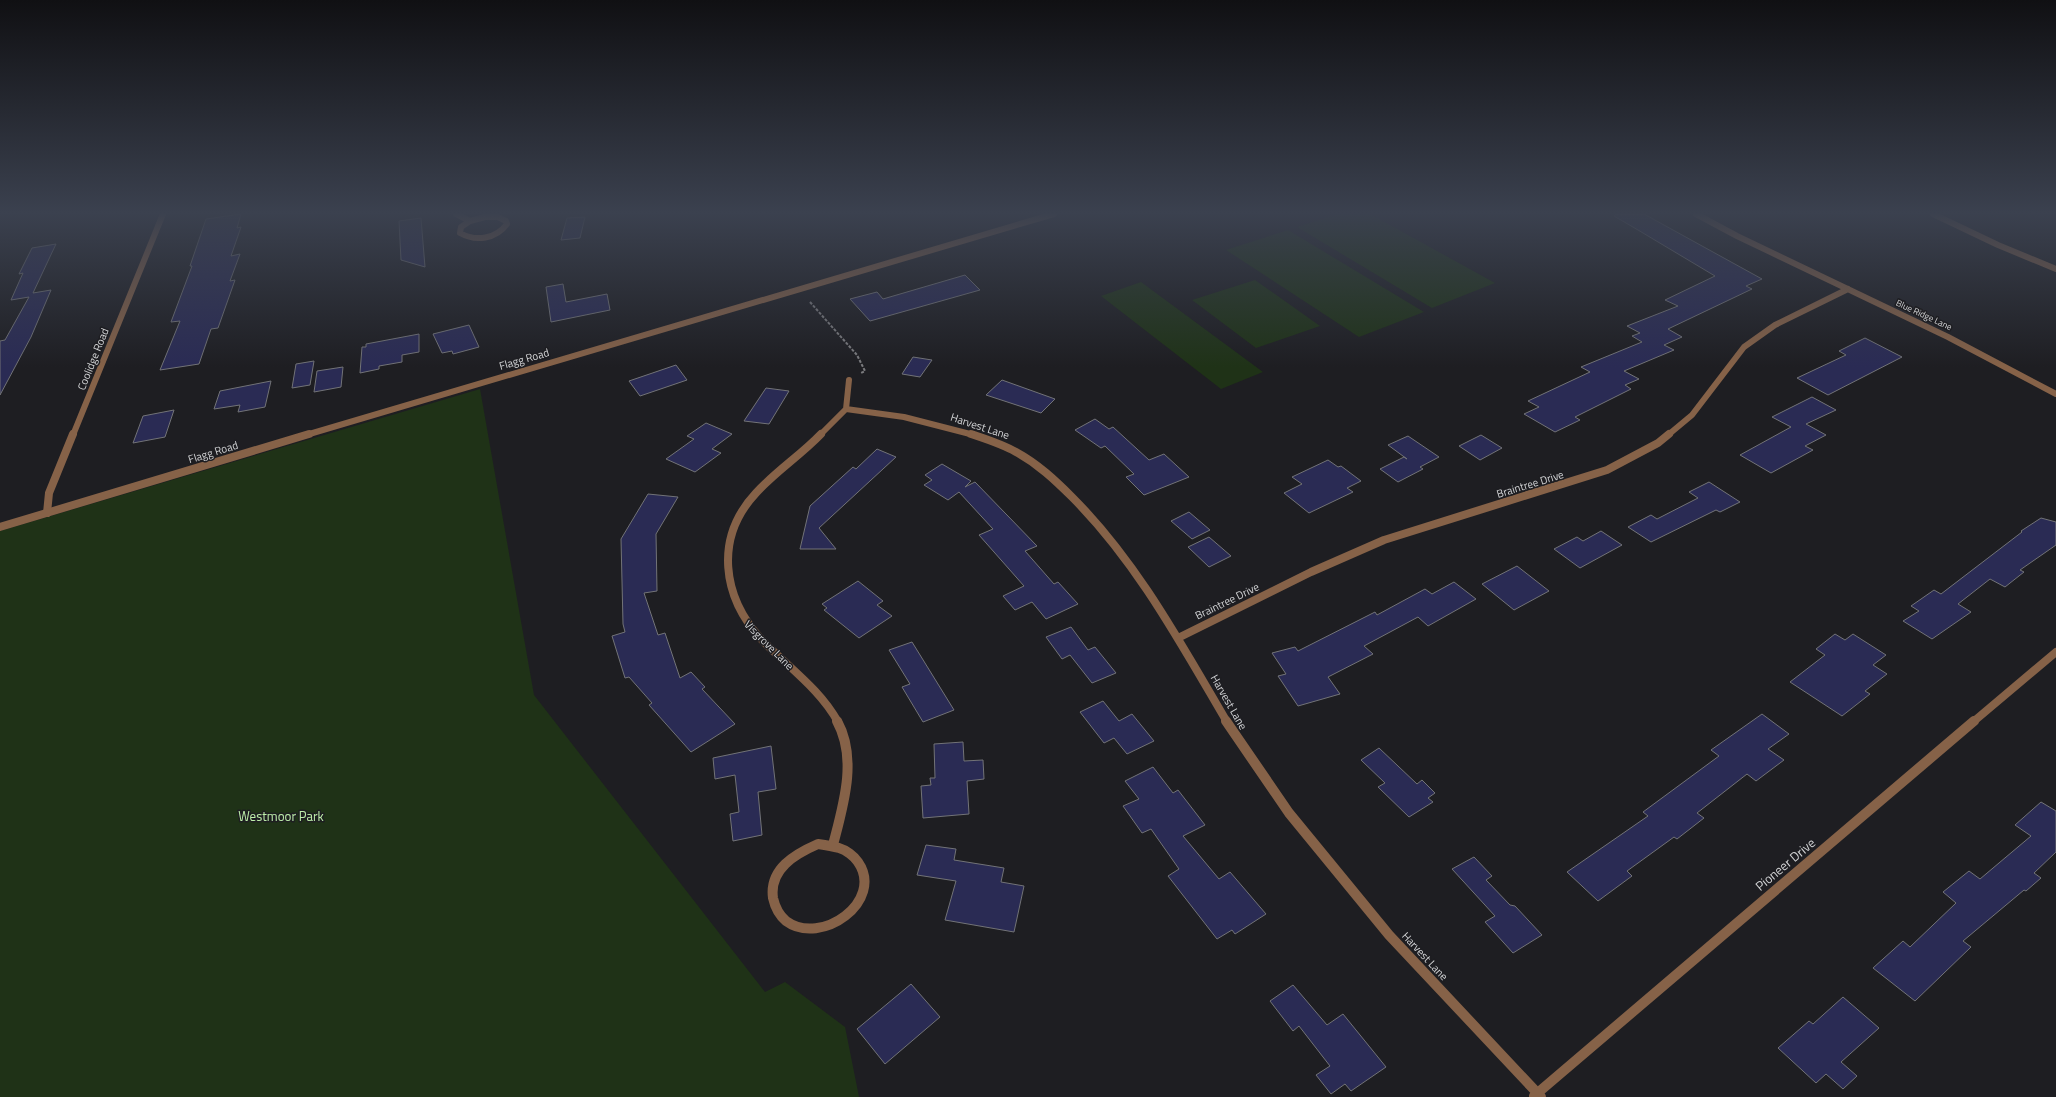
<svg xmlns="http://www.w3.org/2000/svg" width="2056" height="1097" font-family="'Titillium Web',sans-serif">
<rect width="100%" height="100%" fill="#1e1e22"/>
<path fill="#1f3217" d="M1338,214H1370L1495,283L1432,308L1297,227Z
M1288,230L1424,312L1359,337L1226,250Z
M1255,280L1320,326L1256,348L1192,300Z
M1141,282L1263,372L1221,389L1101,296Z
M480,389L534,695L765,992L785,982L845,1027L859,1097H0V531Z"/>
<path fill="#2a2b54" stroke="#727377" d="M241,214L237,228L241,227L231,256L240,254L230,281L235,280L218,328L211,329L199,364L160,370L180,321L171,322L192,266H190L206,219Z
M1616,214H1644L1762,279L1746,286L1752,289L1668,329L1682,337L1664,345L1674,350L1624,371L1639,379L1625,385L1631,389L1575,417L1580,420L1555,432L1524,414L1539,407L1528,401L1590,372L1581,367L1642,342L1632,336L1640,333L1627,326L1678,306L1665,300L1715,276L1638,230L1614,216Z
M585,217L580,238L561,240L567,218Z
M421,218L425,267L401,260L399,221Z
M56,244L33,293L51,290L31,337L0,395V341L5,340L29,297L11,300L23,273L19,274L32,248Z
M965,275L980,290L870,321L850,299L877,292L883,299Z
M563,284L566,302L607,294L610,310L551,322L546,287Z
M469,325L479,347L453,354L452,351L442,353L433,334Z
M419,334V352L402,355V362L379,366V369L360,373L362,347H366V344Z
M1865,338L1902,357L1828,395L1797,378L1846,355L1839,351Z
M913,357L932,360L920,377L902,374Z
M314,361L310,385L292,388L296,364Z
M676,365L687,380L640,396L629,381Z
M343,367L341,387L314,392L317,371Z
M1002,380L1055,399L1041,413L986,395Z
M271,381L265,407L238,412L240,405L214,409L220,391Z
M766,388L789,391L769,424L744,421Z
M1812,397L1836,410L1806,424L1826,435L1805,446L1813,450L1771,473L1740,455L1791,427L1772,417Z
M174,410L165,437L133,443L143,416Z
M1095,419L1109,429L1113,427L1149,460L1164,454L1189,477L1144,495L1126,477L1134,474L1105,446L1101,448L1075,430Z
M706,423L732,434L712,449L721,453L695,472L666,459L694,439L687,436Z
M1481,435L1502,448L1480,460L1459,446Z
M1408,436L1439,457L1420,467L1423,469L1398,482L1380,469L1404,457L1407,459L1388,445Z
M877,449L896,457L819,528L836,549H800L810,506L853,467L856,469Z
M1328,460L1338,467L1341,466L1361,481L1347,488L1353,492L1309,513L1284,493L1302,484L1292,477Z
M942,464L971,481L965,487L975,482L1037,546L1025,551L1054,584L1058,582L1078,604L1046,619L1032,602L1015,610L1003,596L1024,586L979,535L993,529L959,492L948,500L924,485L932,480L925,475Z
M1709,482L1740,502L1720,512L1716,510L1651,542L1628,527L1651,515L1657,519L1698,498L1689,492Z
M648,494L678,497L656,534L657,591L644,593L658,635L665,633L680,678L691,672L705,687L702,689L735,724L691,752L649,705L652,703L629,677L625,678L612,636L625,632L623,624L621,539Z
M1189,512L1210,530L1192,539L1171,521Z
M2041,518L2056,522V545L2020,570L2024,572L2005,587L1990,579L1958,604L1971,612L1932,639L1903,621L1919,611L1911,606L1934,590L1941,594L2022,532L2021,531Z
M1601,531L1622,545L1580,568L1554,549L1577,537L1583,541Z
M1209,537L1231,556L1209,567L1188,547Z
M1517,566L1549,591L1514,610L1482,584Z
M858,581L883,601L877,605L892,616L859,638L824,610L827,608L822,604Z
M1454,582L1476,599L1428,626L1418,617L1364,646L1373,654L1328,677L1340,694L1298,706L1278,676L1286,674L1272,653L1295,647L1298,651L1375,612L1377,615L1425,589L1432,594Z
M1071,627L1088,650L1095,647L1116,673L1092,683L1070,655L1062,659L1046,637Z
M1835,634L1845,640L1853,634L1886,655L1873,665L1887,674L1865,691L1870,694L1842,716L1790,682L1825,655L1816,649Z
M912,642L954,710L923,722L902,687L910,684L889,650Z
M1103,701L1119,721L1132,714L1154,741L1127,754L1114,738L1104,743L1080,712Z
M1762,714L1789,734L1768,749L1784,760L1756,781L1747,774L1697,813L1704,818L1677,839L1674,837L1627,871L1632,876L1598,901L1567,872L1648,816L1643,812L1719,756L1711,750Z
M963,742L964,761L983,760L984,779L967,781L969,814L923,818L921,786L931,785L930,778H935L934,744Z
M771,746L776,789L758,792L762,835L733,841L730,814L739,812L735,775L715,779L713,758Z
M1379,748L1417,784L1422,780L1435,793L1428,798L1433,802L1409,817L1378,787L1385,783L1361,760Z
M1153,767L1173,793L1178,790L1205,825L1183,836L1219,879L1230,872L1266,914L1235,934L1232,930L1217,939L1168,876L1179,869L1151,829L1142,833L1123,806L1139,799L1125,781Z
M2041,802L2056,811V852L2034,873L2041,878L2026,891L2024,890L1963,941L1971,947L1915,1001L1873,968L1903,941L1910,947L1956,903L1943,892L1969,871L1980,879L2031,836L2015,825Z
M926,845L956,849L954,860L1004,868L1001,882L1024,886L1014,932L945,920L956,881L917,875Z
M1474,857L1492,876L1486,880L1510,905L1515,906L1542,935L1513,953L1485,922L1495,916L1452,869Z
M911,984L940,1017L885,1064L857,1029Z
M1293,985L1327,1025L1343,1014L1386,1067L1351,1091L1345,1084L1331,1094L1316,1075L1330,1066L1299,1026L1293,1031L1270,1001Z
M1843,997L1879,1028L1841,1062L1857,1076L1843,1089L1826,1074L1816,1083L1778,1048L1809,1021L1813,1024Z"/>
<g fill="none" stroke-linecap="round" stroke-linejoin="round">
<path stroke="#7b7b7e" stroke-width="2" stroke-dasharray="3 1.5" stroke-linecap="butt" d="M810,302L857,355L865,371L861,373"/>
<path stroke="#866248" stroke-width="6" d="M456,214L470,221
M1696,214L1737,236L1948,337L2056,394
M1933,214L1998,245L2056,269
M485,217H498L506,221L507,224C496,239 476,242 460,233L461,227L470,221Z
M846,409L904,417L974,435
M73,435L163,214
M820,435L846,409L849,380
M1668,435L1692,415L1744,347L1775,325L1848,289"/>
<path stroke="#866248" stroke-width="8" d="M821,434C801,455 776,471 756,493C714,538 722,597 762,640C788,667 820,689 838,722
M971,434C986,439 1002,444 1016,452C1038,464 1055,480 1072,497C1137,562 1181,644 1227,722
M47,513L49,493L73,434
M1178,638L1311,572L1384,540L1607,470L1658,443L1669,434
M1973,722L2056,652"/>
<path stroke="#866248" stroke-width="10" d="M1226,721L1289,813L1389,935L1541,1097
M818,844C825,845 832,846 839,848C846,850 854,856 858,862C885,901 821,947 786,921C779,915 775,907 773,898C769,869 795,854 818,844Z
M833,845C843,806 858,759 837,721
M1534,1096L1974,721"/>
<path stroke="#866248" stroke-width="6" d="M306,435L1054,214"/>
<path stroke="#866248" stroke-width="8" d="M0,527L309,434"/>
</g>
<linearGradient id="sky" x2="0" y2="1"><stop stop-color="#101013"/><stop offset="0.58" stop-color="#3b414f"/><stop offset="1" stop-color="#3b414f" stop-opacity="0"/></linearGradient>
<rect width="2056" height="367" fill="url(#sky)"/>
<g text-anchor="middle" stroke-width="3" stroke-linejoin="round" paint-order="stroke">
<g font-size="9" fill="#d3d4d6" stroke="#1e1e22">
<text transform="translate(1924 315) rotate(25)" y="3">Blue Ridge Lane</text>
</g>
<g font-size="11" fill="#d3d4d6" stroke="#1e1e22">
<text transform="translate(93 359) rotate(-68)" y="4">Coolidge Road</text>
<text transform="translate(524 359) rotate(-16)" y="4">Flagg Road</text>
<text transform="translate(980 426) rotate(18)" y="4">Harvest Lane</text>
<text transform="translate(213 452) rotate(-17)" y="4">Flagg Road</text>
<text transform="translate(1530 484) rotate(-17)" y="4">Braintree Drive</text>
<text transform="translate(1227 601) rotate(-26)" y="4">Braintree Drive</text>
<text transform="translate(769 645) rotate(45)" y="4">Visgrove Lane</text>
<text transform="translate(1229 702) rotate(60)" y="4">Harvest Lane</text>
<text transform="translate(1425 956) rotate(47)" y="4">Harvest Lane</text>
</g>
<g font-size="13" fill="#beefaa" stroke="#1e1e22">
<text x="281" y="821">Westmoor Park</text>
</g>
<g font-size="13" fill="#d3d4d6" stroke="#1e1e22">
<text transform="translate(1785 864) rotate(-40)" y="5">Pioneer Drive</text>
</g>
</g>
</svg>
